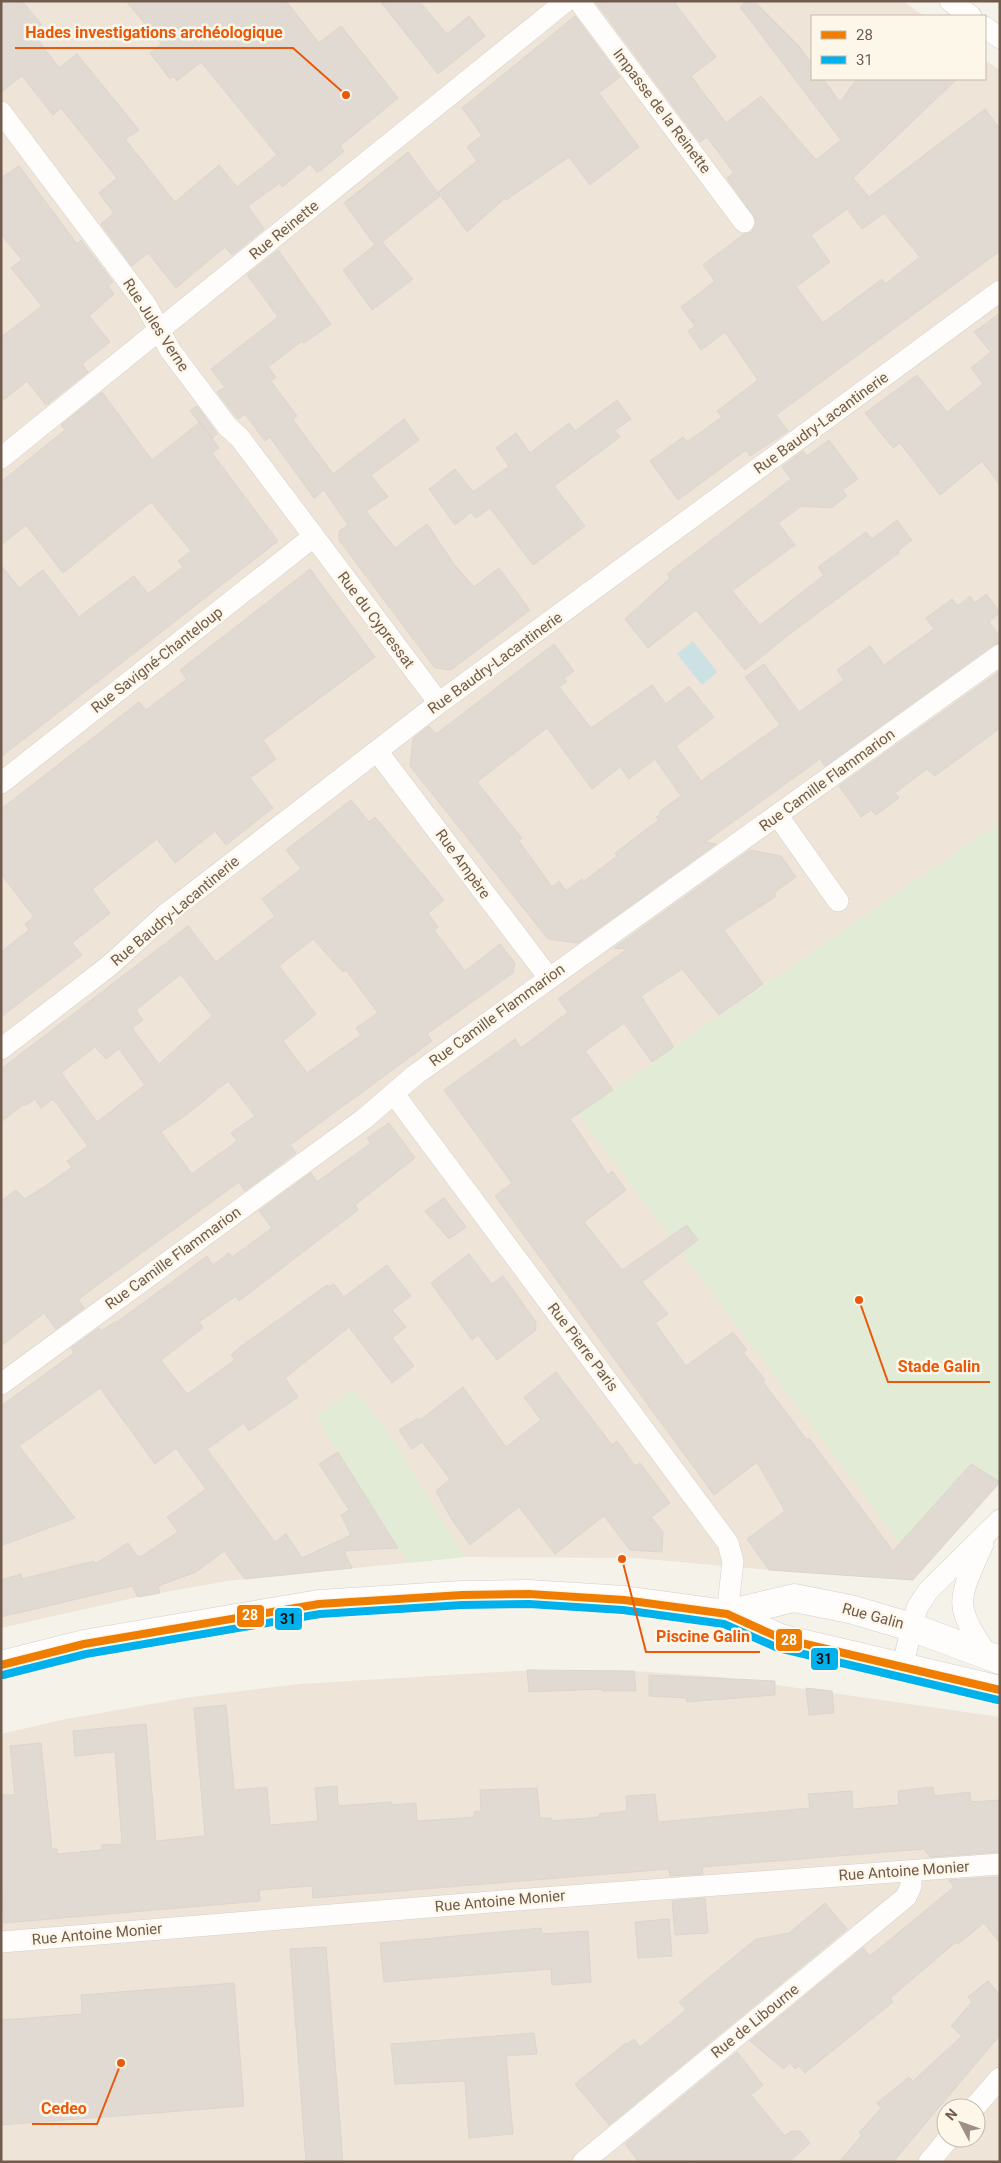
<svg xmlns="http://www.w3.org/2000/svg" width="1001" height="2163" font-family="Roboto,sans-serif">
<rect width="100%" height="100%" fill="#f5f2ea"/>
<path fill="#eee5d8" fill-rule="evenodd" d="M1,1H903L924,16H812V79H985V60L1000,70V822L578,1114L921,1571L770,1570L635,1558L464,1557L227,1581L138,1597L1,1628Z
M515,1671H634L721,1677L1000,1717V2162H1V1734L66,1719L191,1697L299,1684ZM946,2108H976V2138H946Z"/>
<path fill="#e1ebd5" d="M1000,822V1483L921,1571L578,1114Z
M354,1389L393,1440L464,1557L409,1563L398,1548L316,1417Z"/>
<path fill="#cce1e4" d="M693,641L717,672L702,685L677,654Z"/>
<path fill="#e1dad2" stroke="#ddd5cd" fill-rule="evenodd" d="M1,1H22L42,25L33,33L59,68L77,54L139,130L125,139L175,202L219,165L237,187L277,155L201,62L177,81L174,76L170,79L150,53L162,44L126,1H286L319,43L341,26L398,98L340,146L344,151L320,171L317,172L310,164L282,187L280,183L248,206L264,229L232,255L225,247L176,288L148,253L132,266L101,224L114,213L99,193L117,178L61,108L53,115L22,76L1,92Z
M380,1H419L447,34L469,16L485,36L438,74Z
M595,1H673L716,57L691,76L726,123L761,96L816,160L841,140L740,7L746,1H754L799,46L812,64V79H823L840,102L857,79H957L853,178L869,197L985,109L1000,129V251L776,415L788,431L750,456L746,450L678,500L650,461L683,437L687,442L722,417L717,411L758,380L725,332L701,350L688,331L695,326L681,307L715,281L703,265L744,234L752,232L756,220L727,178L734,173L707,137L700,142ZM847,209L862,229L884,213L920,257L885,284L882,279L823,323L796,287L830,262L811,235Z
M575,16L620,77L599,93L639,147L590,185L569,157L506,200L505,198L467,232L438,192L477,161L467,147L482,135L462,108Z
M408,152L440,196L382,242L413,279L372,310L343,270L375,245L344,203Z
M19,166L77,244L81,240L113,282L108,286L114,294L89,316L110,342L82,364L88,372L46,405L27,381L1,402V337L42,306L11,268L22,260L1,234V178Z
M278,250L331,324L304,343L302,341L268,367L276,377L271,381L297,416L293,420L333,474L404,419L419,440L371,475L388,497L366,511L395,548L427,524L454,564L474,587L499,568L530,610L451,670L435,668L339,540V531L348,525L324,490L314,498L270,437L265,441L245,414L238,419L217,392L225,387L211,369L278,317L247,275Z
M1000,313V485L982,461L940,495L900,443L893,448L865,413L917,375L947,412L983,384L971,368L991,352L974,332Z
M102,392L152,460L200,422L219,448L212,453L278,541L1,757V565L19,588L43,570L79,617L134,576L148,594L183,567L178,561L191,551L151,502L63,573L26,525L1,545V482L65,430L61,425Z
M617,400L631,419L615,430L620,437L554,486L585,526L533,565L490,508L476,518L471,512L455,525L429,489L455,469L473,492L509,466L496,448L516,433L530,453L569,423L575,431Z
M197,406L217,434L212,438L190,411Z
M829,440L858,479L842,490L847,496L831,508L802,506L778,523L795,545L732,591L760,625L824,575L818,567L866,532L872,539L897,520L912,540L898,551L899,553L791,633L745,670L696,610L648,648L625,619L670,578L667,574L791,479L782,467L803,451L807,456Z
M310,569L375,657L263,740L276,759L250,778L273,808L226,845L215,831L175,863L157,839L92,889L110,913L72,943L82,955L1,1017V952L29,930L25,924L34,917L1,874V809L139,702L146,710L187,679L180,670Z
M986,594L1000,612L989,622L1000,637V643L993,645L825,766L820,759L705,842L716,844L578,943L548,939L410,766L413,739L429,726L436,734L554,644L574,671L564,678L567,682L559,687L591,728L652,685L666,704L689,686L714,717L676,746L701,781L780,725L745,677L764,664L799,712L844,680L837,670L870,646L884,665L934,629L926,618L952,599L958,606L970,596L975,603ZM547,728L592,789L620,767L629,779L655,759L681,796L659,812L661,814L656,817L659,820L615,853L617,856L583,882L582,879L566,891L559,881L552,887L519,841L522,838L477,782Z
M1000,671V728L935,776L927,769L895,793L899,798L876,815L871,810L861,817L839,786Z
M351,800L369,822L375,817L444,900L428,913L438,927L434,930L465,971L500,944L515,963L513,973L427,1034L432,1041L290,1145L296,1153L245,1191L239,1182L92,1289L78,1300L84,1308L56,1329L44,1313L1,1346V1201L16,1190L25,1199L47,1185L72,1167L67,1161L88,1146L53,1099L41,1108L35,1099L25,1106L24,1104L1,1122V1069L188,926L216,962L275,916L262,899L301,869L286,850ZM313,939L343,972L346,970L378,1013L356,1028L361,1035L307,1073L283,1041L316,1014L279,966ZM181,974L212,1016L159,1064L132,1028L143,1020L136,1010ZM95,1047L106,1059L119,1049L145,1085L97,1122L61,1073ZM228,1081L255,1116L231,1133L237,1141L192,1174L161,1132L186,1115Z
M750,850L781,856L796,877L775,892V897L724,930L763,984L719,1015L682,969L641,996L674,1047L652,1062L624,1023L585,1051L613,1090L570,1119L608,1175L612,1171L626,1190L584,1222L622,1270L687,1225L698,1240L642,1282L668,1314L655,1323L686,1366L733,1332L747,1350L743,1352L765,1380L763,1382L807,1440L809,1438L893,1551L971,1464L1000,1482L913,1580L769,1570L747,1539L785,1511L757,1462L714,1495L495,1196L512,1183L444,1090L515,1039L521,1048L568,1012L558,999L627,949L614,948Z
M389,1123L415,1158L355,1205L358,1210L239,1301L236,1296L199,1322L203,1328L161,1360L187,1394L235,1360L231,1355L240,1347L327,1285L329,1287L334,1284L344,1297L387,1265L411,1296L392,1310L406,1327L392,1338L414,1366L392,1383L349,1327L285,1378L298,1397L249,1431L244,1423L207,1449L275,1542L286,1534L302,1558L351,1535L341,1515L349,1510L319,1464L338,1452L398,1548L344,1551L352,1568L245,1579L224,1551L196,1572L158,1586L160,1593L138,1597L132,1586L1,1617V1580L21,1574L22,1579L94,1561L95,1564L128,1543L138,1557L142,1556L178,1532L167,1517L206,1489L176,1448L155,1464L100,1388L19,1446L75,1518L1,1546V1406L74,1353L71,1348L99,1328L101,1331L116,1321L117,1322L207,1256L213,1265L229,1253L232,1257L272,1228L259,1211L311,1173L317,1182L371,1143L367,1138Z
M444,1198L466,1227L449,1239L425,1211Z
M469,1254L492,1284L503,1276L536,1322V1330L497,1360L478,1335L472,1340L431,1283Z
M556,1372L612,1445L617,1441L635,1466L640,1463L670,1503L651,1517L663,1532L662,1552L630,1550L604,1516L555,1554L519,1507L470,1545L452,1520L436,1491L450,1479L422,1442L412,1449L399,1430L418,1418L420,1420L463,1387L506,1447L541,1420L524,1397Z
M527,1670L634,1671L636,1691H602V1689L529,1692Z
M649,1675L775,1681V1695L687,1702L686,1698L649,1696Z
M806,1688L832,1691L834,1713L809,1715Z
M226,1705L234,1790L267,1787L270,1825L318,1821L315,1788L337,1786L338,1806L392,1802V1805L416,1803L417,1821L474,1817V1812L481,1811L480,1790L537,1788L540,1818H552V1821L600,1817L599,1814L627,1811L626,1796L655,1794L658,1822L810,1808L808,1794L852,1791L853,1809L899,1805L898,1791L933,1787L934,1796L970,1792L971,1802L1000,1800V1852L930,1857L924,1849L702,1867L703,1874L670,1876L669,1869L313,1898L312,1886L259,1890L260,1901L4,1923L1,1877V1795H15L10,1746L41,1743L52,1849H57V1854L102,1850V1845L122,1844L115,1752L75,1756L73,1731L146,1724L156,1841L205,1836L194,1708Z
M1000,1877V1943L984,1923L958,1944L956,1942L890,1998L893,2002L805,2073L799,2066L795,2069L790,2063L783,2069L750,2041L863,1948L870,1956L954,1887L949,1880Z
M705,1898L708,1933L675,1935L672,1901Z
M825,1903L847,1929L609,2125L575,2084L626,2043L627,2044L634,2039L640,2047L686,2010L679,2002L756,1939L789,1933Z
M669,1919L672,1956L638,1958L635,1922Z
M541,1928L542,1934L588,1931L591,1982L552,1985L551,1969L384,1982L380,1943Z
M326,1947L343,2162H306L290,1949Z
M988,1981L1000,1995V2035L893,2162H839L862,2135L859,2133L881,2108L877,2103L909,2077L913,2081L962,2036L951,2026L972,2002L968,1997Z
M234,1983L244,2106L1,2125V2020L82,2014L81,1995Z
M534,2033L537,2054L506,2056L513,2134L469,2138L465,2081L395,2084L391,2044Z
M737,2052L763,2085L751,2095L785,2136L792,2131H800L810,2143L789,2162H694L691,2158L686,2162H639L625,2144Z"/>
<g fill="none" stroke-linecap="round" stroke-linejoin="round">
<g stroke="#d4cfc8" stroke-width="22">
<path id="street" d="M579,1L744,222
M950,1L971,16
M985,27L1000,38
M1,112L146,305L170,350L227,426L240,438L439,703
M1,458L566,1
M377,751L549,978
M1,783L313,537
M778,816L838,901
M1,1049L109,966L166,914L439,703L1000,291
M394,1094L728,1543L733,1562L727,1614
M1,1384L364,1119L415,1075L1000,655
M983,1544C958,1600 952,1604 989,1657
M902,1667L917,1608L928,1591L1000,1520
M1,1942L503,1901L1000,1864
M974,2108L1000,2078
M583,2162L906,1897L911,1886V1872
M929,2162L949,2138"/>
</g>
<g stroke="#d4cec6" stroke-width="29">
<path id="secondary" d="M727,1614L794,1598L850,1609L911,1627L1000,1660
M1,1665L84,1644L319,1604L462,1595L529,1594L624,1600L727,1614L780,1638L1000,1690"/>
</g>
<use href="#street" stroke="#fefdfc" stroke-width="21"/>
<use href="#secondary" stroke="#fefdfc" stroke-width="28"/>
<g stroke="#fdf7ea" stroke-width="11">
<path id="bus-1" d="M1,1665L84,1644L319,1604L462,1595L529,1594L624,1600L727,1614L780,1638L1000,1690"/>
</g>
<g stroke="#fdf7ea" stroke-width="11">
<path id="bus-2" d="M3,1675L86,1654L320,1614L462,1605L529,1604L623,1610L724,1624L778,1648L998,1700"/>
</g>
<use href="#bus-1" stroke="#ee7d00" stroke-width="8"/>
<use href="#bus-2" stroke="#00b1eb" stroke-width="8"/>
</g>
<g text-anchor="middle" stroke-width="5" stroke-linejoin="round" paint-order="stroke">
<g font-size="15" fill="#705b4c" stroke="#fdf7ea">
<text transform="translate(662 111) rotate(53)" y="5">Impasse de la Reinette</text>
<text transform="translate(284 230) rotate(-39)" y="5">Rue Reinette</text>
<text transform="translate(156 325) rotate(57)" y="5">Rue Jules Verne</text>
<text transform="translate(821 423) rotate(-36)" y="5">Rue Baudry-Lacantinerie</text>
<text transform="translate(376 620) rotate(53)" y="5">Rue du Cypressat</text>
<text transform="translate(157 660) rotate(-38)" y="5">Rue Savigné-Chanteloup</text>
<text transform="translate(495 663) rotate(-36)" y="5">Rue Baudry-Lacantinerie</text>
<text transform="translate(827 780) rotate(-36)" y="5">Rue Camille Flammarion</text>
<text transform="translate(463 864) rotate(54)" y="5">Rue Ampère</text>
<text transform="translate(175 911) rotate(-40)" y="5">Rue Baudry-Lacantinerie</text>
<text transform="translate(497 1015) rotate(-36)" y="5">Rue Camille Flammarion</text>
<text transform="translate(173 1258) rotate(-36)" y="5">Rue Camille Flammarion</text>
<text transform="translate(583 1347) rotate(53)" y="5">Rue Pierre Paris</text>
<text transform="translate(873 1616) rotate(15)" y="5">Rue Galin</text>
<text transform="translate(904 1871) rotate(-4)" y="5">Rue Antoine Monier</text>
<text transform="translate(500 1901) rotate(-5)" y="5">Rue Antoine Monier</text>
<text transform="translate(97 1934) rotate(-5)" y="5">Rue Antoine Monier</text>
<text transform="translate(755 2021) rotate(-39)" y="5">Rue de Libourne</text>
</g>
</g>
<path fill="none" stroke="#e8590c" stroke-width="2" d="M346 95L293 48H15M859 1300L888 1382H990M622 1559L646 1652H760M121 2063L97 2124H32"/>
<g fill="#e8590c" stroke="#fdf7ea" stroke-width="2">
<circle cx="346" cy="95" r="5"/>
<circle cx="859" cy="1300" r="5"/>
<circle cx="622" cy="1559" r="5"/>
<circle cx="121" cy="2063" r="5"/>
</g>
<g font-size="16" text-anchor="middle" font-weight="bold" fill="#e8590c" stroke="#fdf7ea" stroke-width="5" stroke-linejoin="round" paint-order="stroke">
<text x="154" y="38">Hades investigations archéologique</text>
<text x="939" y="1372">Stade Galin</text>
<text x="703" y="1642">Piscine Galin</text>
<text x="64" y="2114">Cedeo</text>
</g>
<g stroke="#fdf7ea" stroke-width="2">
<rect x="236" y="1604" width="29" height="24" rx="5" fill="#ee7d00"/>
<rect x="274" y="1607" width="29" height="24" rx="5" fill="#00b1eb"/>
<rect x="775" y="1628" width="28" height="24" rx="5" fill="#ee7d00"/>
<rect x="810" y="1647" width="29" height="24" rx="5" fill="#00b1eb"/>
</g>
<g font-size="14" text-anchor="middle" font-weight="bold" fill="#fff">
<text x="250" y="1620">28</text>
<text x="789" y="1645">28</text>
</g>
<g font-size="14" text-anchor="middle" font-weight="bold" fill="#111">
<text x="288" y="1624">31</text>
<text x="824" y="1664">31</text>
</g>
<rect width="1001" height="2163" fill="none" stroke="#705b4c" stroke-width="5"/>
<rect x="811" y="15" width="175" height="65" fill="#fdf7ea" stroke="#c5b9ab"/>
<rect x="821" y="31" width="25" height="8" fill="#ee7d00" stroke="#c5b9ab"/>
<text x="856" y="40" font-size="15" fill="#705b4c">28</text>
<rect x="821" y="56" width="25" height="8" fill="#00b1eb" stroke="#c5b9ab"/>
<text x="856" y="65" font-size="15" fill="#705b4c">31</text>
<g transform="translate(961 2123) rotate(311)"><circle r="24" fill="#fdf7ea" stroke="#c5b9ab"/>
<path d="M0-4L9 19L0 12L-9 19Z" fill="#9f9083"/>
<text y="-8" font-size="14" font-weight="bold" text-anchor="middle" fill="#705b4c">N</text>
</g>
</svg>
